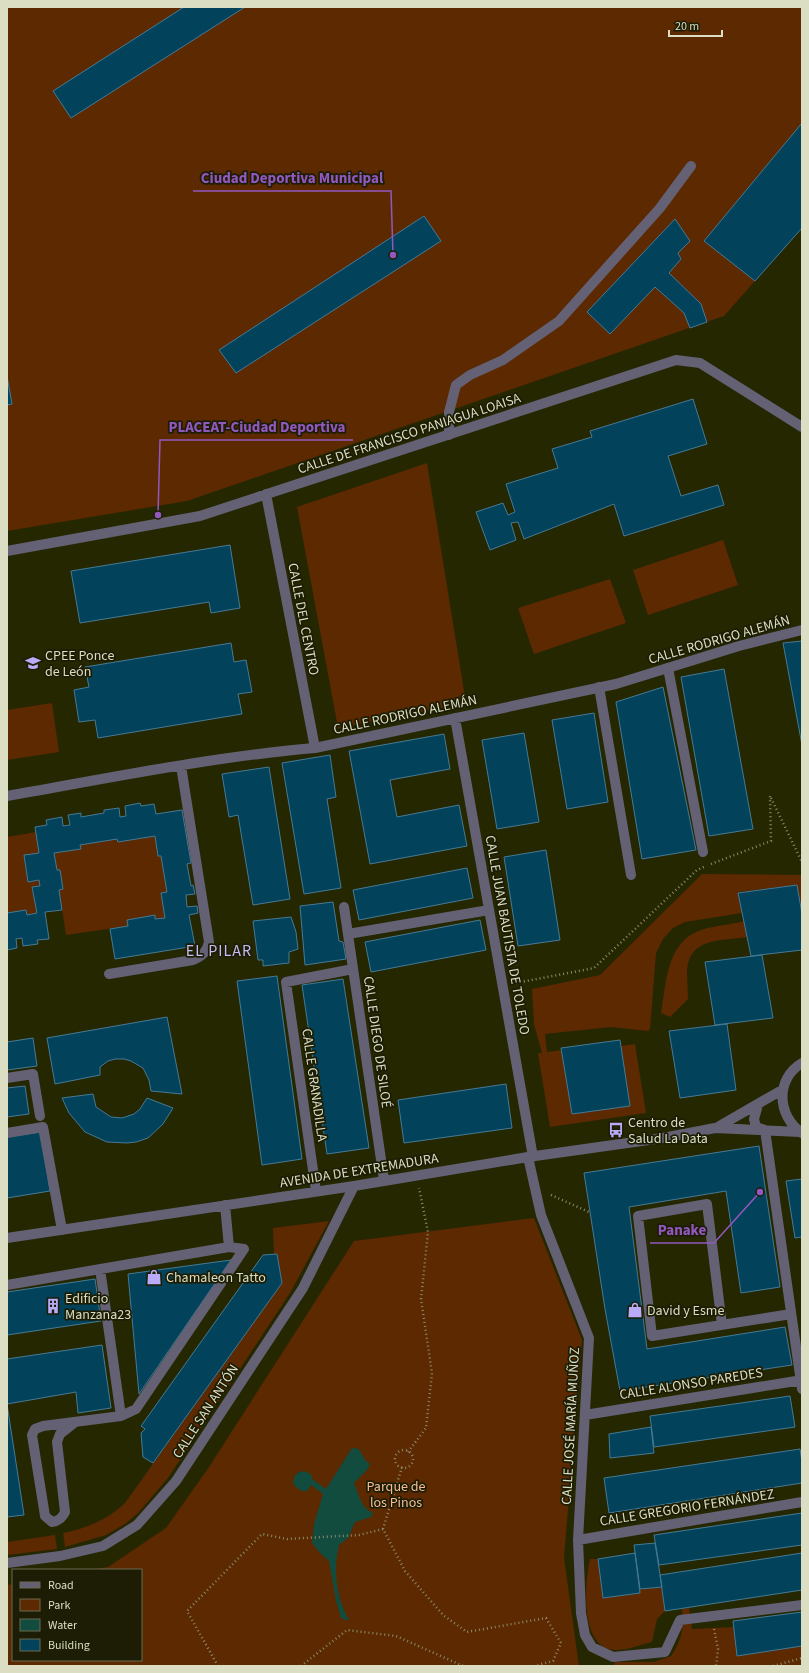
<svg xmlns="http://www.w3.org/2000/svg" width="809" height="1673" font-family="'Source Sans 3',sans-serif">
<rect width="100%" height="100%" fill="#252701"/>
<path fill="#5c2900" d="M7,7H802V228L724,316L187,501L7,531Z
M427,463L466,703L338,728L297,507Z
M723,540L738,585L648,615L633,570Z
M610,579L626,623L534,654L518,608Z
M52,703L59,752L7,760V710Z
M36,832L39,853L24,856L28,882L39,880L40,886L32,888L37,913L27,915L26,910L7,913V837Z
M155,836L158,856H161L167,892L165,918L155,919L154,915L127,920L128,926L66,935L59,890L63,889L60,870H57L54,853L81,849L80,845L117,839L118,842Z
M702,874L802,875V910L797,885L738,892L742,913L685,922L673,928L663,939L656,953L650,1029L648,1031L611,1027L545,1034L547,1052L562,1050L572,1113L630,1106L621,1046L635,1044L646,1113L550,1127L538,1053H542L534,1024L532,989L600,975Z
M744,921L747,937C722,941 689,937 687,971C687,980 688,989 688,999L670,1017L661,1013C666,985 666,946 696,932C709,926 730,925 744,921Z
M534,1218L582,1340L564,1558L579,1666H7V1585L13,1584V1660H141V1570H90L108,1567L166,1528L209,1467L354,1241Z
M329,1221L290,1293L168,1478L138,1513L125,1524L106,1535L65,1547L63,1533C87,1528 107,1520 125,1503L282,1283L277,1254H274L273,1228Z
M55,1535L57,1549L7,1555V1542Z
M590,1559H598L603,1598L640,1593V1589L662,1587L665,1611L657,1619L652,1642C639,1645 621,1653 608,1649C580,1639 585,1582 590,1559Z
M689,1608L692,1629L734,1627L737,1656L802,1646V1666H613L615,1662H654L671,1656C683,1638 683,1629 682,1609Z"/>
<path fill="#124c3e" d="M352,1448L359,1449L365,1460L370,1464L367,1470L354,1483C360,1496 360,1507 373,1513L371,1517L355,1522L348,1538L339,1545C333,1570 336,1597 349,1620H345L341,1618L336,1601L329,1561L320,1553L312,1543L314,1524L323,1494L311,1485L307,1491C301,1492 295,1488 293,1482L295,1475C301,1470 306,1470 312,1476V1479L326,1489Z"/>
<path fill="#03425b" stroke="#457a96" d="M184,7H245L71,118L53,91Z
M802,123V228L755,281L704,241Z
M424,216L441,241L236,373L219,350Z
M675,219L690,241L678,253L681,259L669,273L701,304L707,322L690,328L684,313L655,287L610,334L587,312Z
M7,376L12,404L7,405Z
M693,399L707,444L668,456L681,496L718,485L724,505L624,536L614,504L524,539L518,522L511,523L516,540L490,550L476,512L503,503L508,515L515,512L506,484L558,468L552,449L592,437L590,431Z
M230,545L240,608L211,613L209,602L80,623L71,571Z
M802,641V745L783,643Z
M231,643L234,662L246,660L252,692L238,694L242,714L98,738L95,720L79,722L74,690L89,687L85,667Z
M724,669L753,829L709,836L681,677Z
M663,687L696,850L642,859L616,702Z
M594,713L608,802L567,809L552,720Z
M524,733L539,822L497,829L482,740Z
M444,734L450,769L390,780L397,817L459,805L467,846L370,864L349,751Z
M330,755L336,797L327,799L341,888L304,894L282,763Z
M269,767L290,899L253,905L238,815L229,817L222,774Z
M140,803L141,806L154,804L156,814L182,810L191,863L187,864L191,886L193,885L195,894L186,895L187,907L197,906L198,913L189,915L195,946L115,959L110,929L128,926L127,920L155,915V919L165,918L161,893L167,892L161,856H158L155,836L118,842L117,839L80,845L81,849L54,853L57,870H60L63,889L59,890L62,910L45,912L49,939L37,940L38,944L23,946L22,938L16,939L17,948L7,950V913L26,910L27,915L37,913L32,887L40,886L39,880L28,882L24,855L39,853L35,827L47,825L46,820L62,817L63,826L70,825L68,815L81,813V817L104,813V810L119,808L120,817L126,816L125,806Z
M546,850L560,940L518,946L504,857Z
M467,868L473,898L359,920L353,890Z
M797,885L802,914V950L751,956L738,893Z
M333,902L339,941L343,942L346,959L305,965L300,906Z
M291,917L296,932L298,949L289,952V963L263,966V960H258L253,921Z
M480,920L486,950L371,972L365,942Z
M762,955L773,1018L715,1025L705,962Z
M277,976L302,1159L262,1165L237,981Z
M343,979L369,1148L327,1154L302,985Z
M167,1017L182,1094L151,1091L149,1080L143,1068L131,1061L124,1059H115L108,1061L100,1067V1075L55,1084L47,1038Z
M727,1024L736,1090L680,1098L669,1031Z
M33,1038L37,1066L7,1070V1042Z
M620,1040L630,1106L572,1114L561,1048Z
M506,1084L512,1128L404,1143L398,1100Z
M25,1086L29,1114L7,1117V1088Z
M93,1094L96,1107L111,1117L122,1118L134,1114L140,1109L147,1098L173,1108L163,1124L148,1138L136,1142L127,1143L107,1142L85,1132L69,1113L62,1098Z
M41,1132L50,1191L7,1198V1137Z
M759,1146L780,1287L741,1293L726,1191L629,1207L647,1349L785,1327L792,1365L620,1391L605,1309L584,1173Z
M802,1179V1237L795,1238L786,1181Z
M277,1254L282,1283L153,1463L143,1457L141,1433L145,1429L141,1426L263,1255Z
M231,1260L139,1394L128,1274Z
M95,1279L101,1321L7,1335V1292Z
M102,1345L111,1408L78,1413L76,1392L7,1404L24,1515L7,1517V1359Z
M790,1396L795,1427L654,1447L650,1416Z
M651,1427L654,1453L610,1458L609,1434Z
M800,1449L802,1462V1483L609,1513L604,1478Z
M802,1513V1545L659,1565L654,1535Z
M655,1543L662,1587L640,1589L634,1545Z
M635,1553L640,1593L603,1598L598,1559Z
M802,1553V1590L665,1611L660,1575Z
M802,1612V1646L737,1656L733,1621Z"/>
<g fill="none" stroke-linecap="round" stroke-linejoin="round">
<path stroke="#898c6c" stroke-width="2.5" stroke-dasharray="1 3" stroke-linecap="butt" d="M771,798L802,862
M711,864L771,841L770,796
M516,983L594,968L697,870L706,866
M551,1195L589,1212
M395 1459a9 9 0 1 1 18 0a9 9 0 1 1-18 0Z
M408,1452L426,1428L432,1373L421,1299L428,1232L419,1188
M402,1467L383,1529L405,1571L443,1615L467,1632L546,1618L561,1643L553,1661L534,1666
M714,1629L718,1649L716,1666
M218,1666L187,1611L262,1534L287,1539L359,1535L383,1529
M301,1666L347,1630L396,1636L463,1666
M773,1666L802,1658"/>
<path stroke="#646175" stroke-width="10" d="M449,435V412L456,385L470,375L503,360L559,321L660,208L691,166
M668,668L703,852
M599,687L631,875"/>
<path stroke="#646175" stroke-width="10" d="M266,494L315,748
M7,551L200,516L676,360L700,363L802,427
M455,718L533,1157
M7,796C109,778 211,757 315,748L616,684L739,646L802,630
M344,907L384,1180
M348,934L489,910
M109,974L193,960C202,956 207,952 209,942L181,766
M7,1078L33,1074L40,1116
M758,1105L754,1119L756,1127L765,1130L802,1389
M716,1128L782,1090
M7,1133L43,1127L62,1230
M802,1133C777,1116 775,1079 802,1063
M528,1157L541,1215L589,1338L578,1540L581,1613L585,1635L592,1647L613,1657L665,1652L680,1620L802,1605
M316,1191L286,982L353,969
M225,1205L229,1247
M7,1238L354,1186L528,1157L663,1138L715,1128L800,1132
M7,1285L229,1247L244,1249L136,1409L121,1416
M722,1325L707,1204L638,1216L652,1336L791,1314
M585,1415L802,1380
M74,1423L60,1434L57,1442L65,1512C62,1518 59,1521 52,1522L45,1516L32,1435L35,1429L43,1426L121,1416L100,1269
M578,1540L802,1502
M7,1563L60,1556L103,1546L137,1525L176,1481L303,1288L354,1186"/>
</g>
<defs>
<g id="school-bare" transform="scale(1.2)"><path d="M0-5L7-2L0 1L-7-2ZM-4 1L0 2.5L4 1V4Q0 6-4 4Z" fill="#b9abf7" stroke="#1c1d04" stroke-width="2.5" paint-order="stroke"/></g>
<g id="bus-bare" transform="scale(1.2)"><path d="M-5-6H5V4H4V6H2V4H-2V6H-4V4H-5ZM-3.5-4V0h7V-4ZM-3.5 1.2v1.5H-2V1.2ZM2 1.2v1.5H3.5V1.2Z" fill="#b9abf7" stroke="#1c1d04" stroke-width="2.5" paint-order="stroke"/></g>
<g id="shop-bare" transform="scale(1.2)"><path d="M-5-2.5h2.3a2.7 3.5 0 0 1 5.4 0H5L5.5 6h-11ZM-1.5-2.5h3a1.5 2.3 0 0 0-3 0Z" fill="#b9abf7" stroke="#1c1d04" stroke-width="2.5" paint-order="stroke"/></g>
<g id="building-bare" transform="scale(1.2)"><path d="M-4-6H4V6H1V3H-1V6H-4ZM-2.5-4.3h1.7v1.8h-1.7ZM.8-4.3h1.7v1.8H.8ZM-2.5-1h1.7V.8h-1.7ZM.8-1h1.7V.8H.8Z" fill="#b9abf7" stroke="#1c1d04" stroke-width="2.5" paint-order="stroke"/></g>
</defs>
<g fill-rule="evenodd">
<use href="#school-bare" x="33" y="663"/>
<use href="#bus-bare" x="616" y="1130"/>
<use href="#shop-bare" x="154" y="1277"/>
<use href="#building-bare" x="53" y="1306"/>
<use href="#shop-bare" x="635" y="1310"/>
</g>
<g text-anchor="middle" stroke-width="3.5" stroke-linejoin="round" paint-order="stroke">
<g font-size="14" fill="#dbdec3" stroke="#1c1d04">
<text transform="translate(409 433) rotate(-18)" y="5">CALLE DE FRANCISCO PANIAGUA LOAISA</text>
<text transform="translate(304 619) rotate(79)" y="5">CALLE DEL CENTRO</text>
<text transform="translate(719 639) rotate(-16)" y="5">CALLE RODRIGO ALEMÁN</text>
<text transform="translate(405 714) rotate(-12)" y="5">CALLE RODRIGO ALEMÁN</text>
<text transform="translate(508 935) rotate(80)" y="5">CALLE JUAN BAUTISTA DE TOLEDO</text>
<text transform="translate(378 1042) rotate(82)" y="5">CALLE DIEGO DE SILOÉ</text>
<text transform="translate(315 1085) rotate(82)" y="5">CALLE GRANADILLA</text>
<text transform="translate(359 1170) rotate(-9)" y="5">AVENIDA DE EXTREMADURA</text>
<text transform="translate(691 1383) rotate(-9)" y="5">CALLE ALONSO PAREDES</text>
<text transform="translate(205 1411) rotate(-57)" y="5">CALLE SAN ANTÓN</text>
<text transform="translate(570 1426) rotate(-87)" y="5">CALLE JOSÉ MARÍA MUÑOZ</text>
<text transform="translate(687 1507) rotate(-9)" y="5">CALLE GREGORIO FERNÁNDEZ</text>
</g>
<g font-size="14" fill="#dbdec3" stroke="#1c1d04" text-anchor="start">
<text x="45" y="660">CPEE Ponce<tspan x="45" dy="16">de León</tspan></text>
<text x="628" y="1127">Centro de<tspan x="628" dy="16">Salud La Data</tspan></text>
<text x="166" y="1282">Chamaleon Tatto</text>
<text x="65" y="1303">Edificio<tspan x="65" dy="16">Manzana23</tspan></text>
<text x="647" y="1315">David y Esme</text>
</g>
<g font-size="14" fill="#f6bb98" stroke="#1c1d04">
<text x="396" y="1491">Parque de<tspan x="396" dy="16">los Pinos</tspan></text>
</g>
<g font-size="16" letter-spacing="1" fill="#c6bcf5" stroke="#1c1d04">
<text x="219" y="956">EL PILAR</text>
</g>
</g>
<path fill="none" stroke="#9358c0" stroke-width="1.5" d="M393 255L391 191H193M158 515L160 440H353M760 1192L714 1243H650"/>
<g fill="#9358c0" stroke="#1c1d04" stroke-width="1.5">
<circle cx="393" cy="255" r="4"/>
<circle cx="158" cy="515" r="4"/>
<circle cx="760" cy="1192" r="4"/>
</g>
<g font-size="15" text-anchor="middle" font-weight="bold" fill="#9358c0" stroke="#1c1d04" stroke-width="3.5" stroke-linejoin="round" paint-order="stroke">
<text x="292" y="183">Ciudad Deportiva Municipal</text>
<text x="257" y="432">PLACEAT-Ciudad Deportiva</text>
<text x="682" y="1235">Panake</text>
</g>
<rect width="809" height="1673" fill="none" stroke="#dbdec3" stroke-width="16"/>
<rect x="12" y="1569" width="130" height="92" fill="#1c1d04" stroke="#686a50"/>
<rect x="20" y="1582" width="20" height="6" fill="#646175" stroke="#686a50"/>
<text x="48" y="1589" font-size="12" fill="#dbdec3">Road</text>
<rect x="20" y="1599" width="20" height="12" fill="#5c2900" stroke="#686a50"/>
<text x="48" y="1609" font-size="12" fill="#dbdec3">Park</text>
<rect x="20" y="1619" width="20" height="12" fill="#124c3e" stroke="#686a50"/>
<text x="48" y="1629" font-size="12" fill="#dbdec3">Water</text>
<rect x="20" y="1639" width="20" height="12" fill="#03425b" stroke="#686a50"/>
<text x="48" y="1649" font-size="12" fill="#dbdec3">Building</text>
<path d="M669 30v6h53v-6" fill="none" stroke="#dbdec3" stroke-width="2"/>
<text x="675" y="30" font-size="12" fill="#dbdec3" stroke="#1c1d04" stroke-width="3" paint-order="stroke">20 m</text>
</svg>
